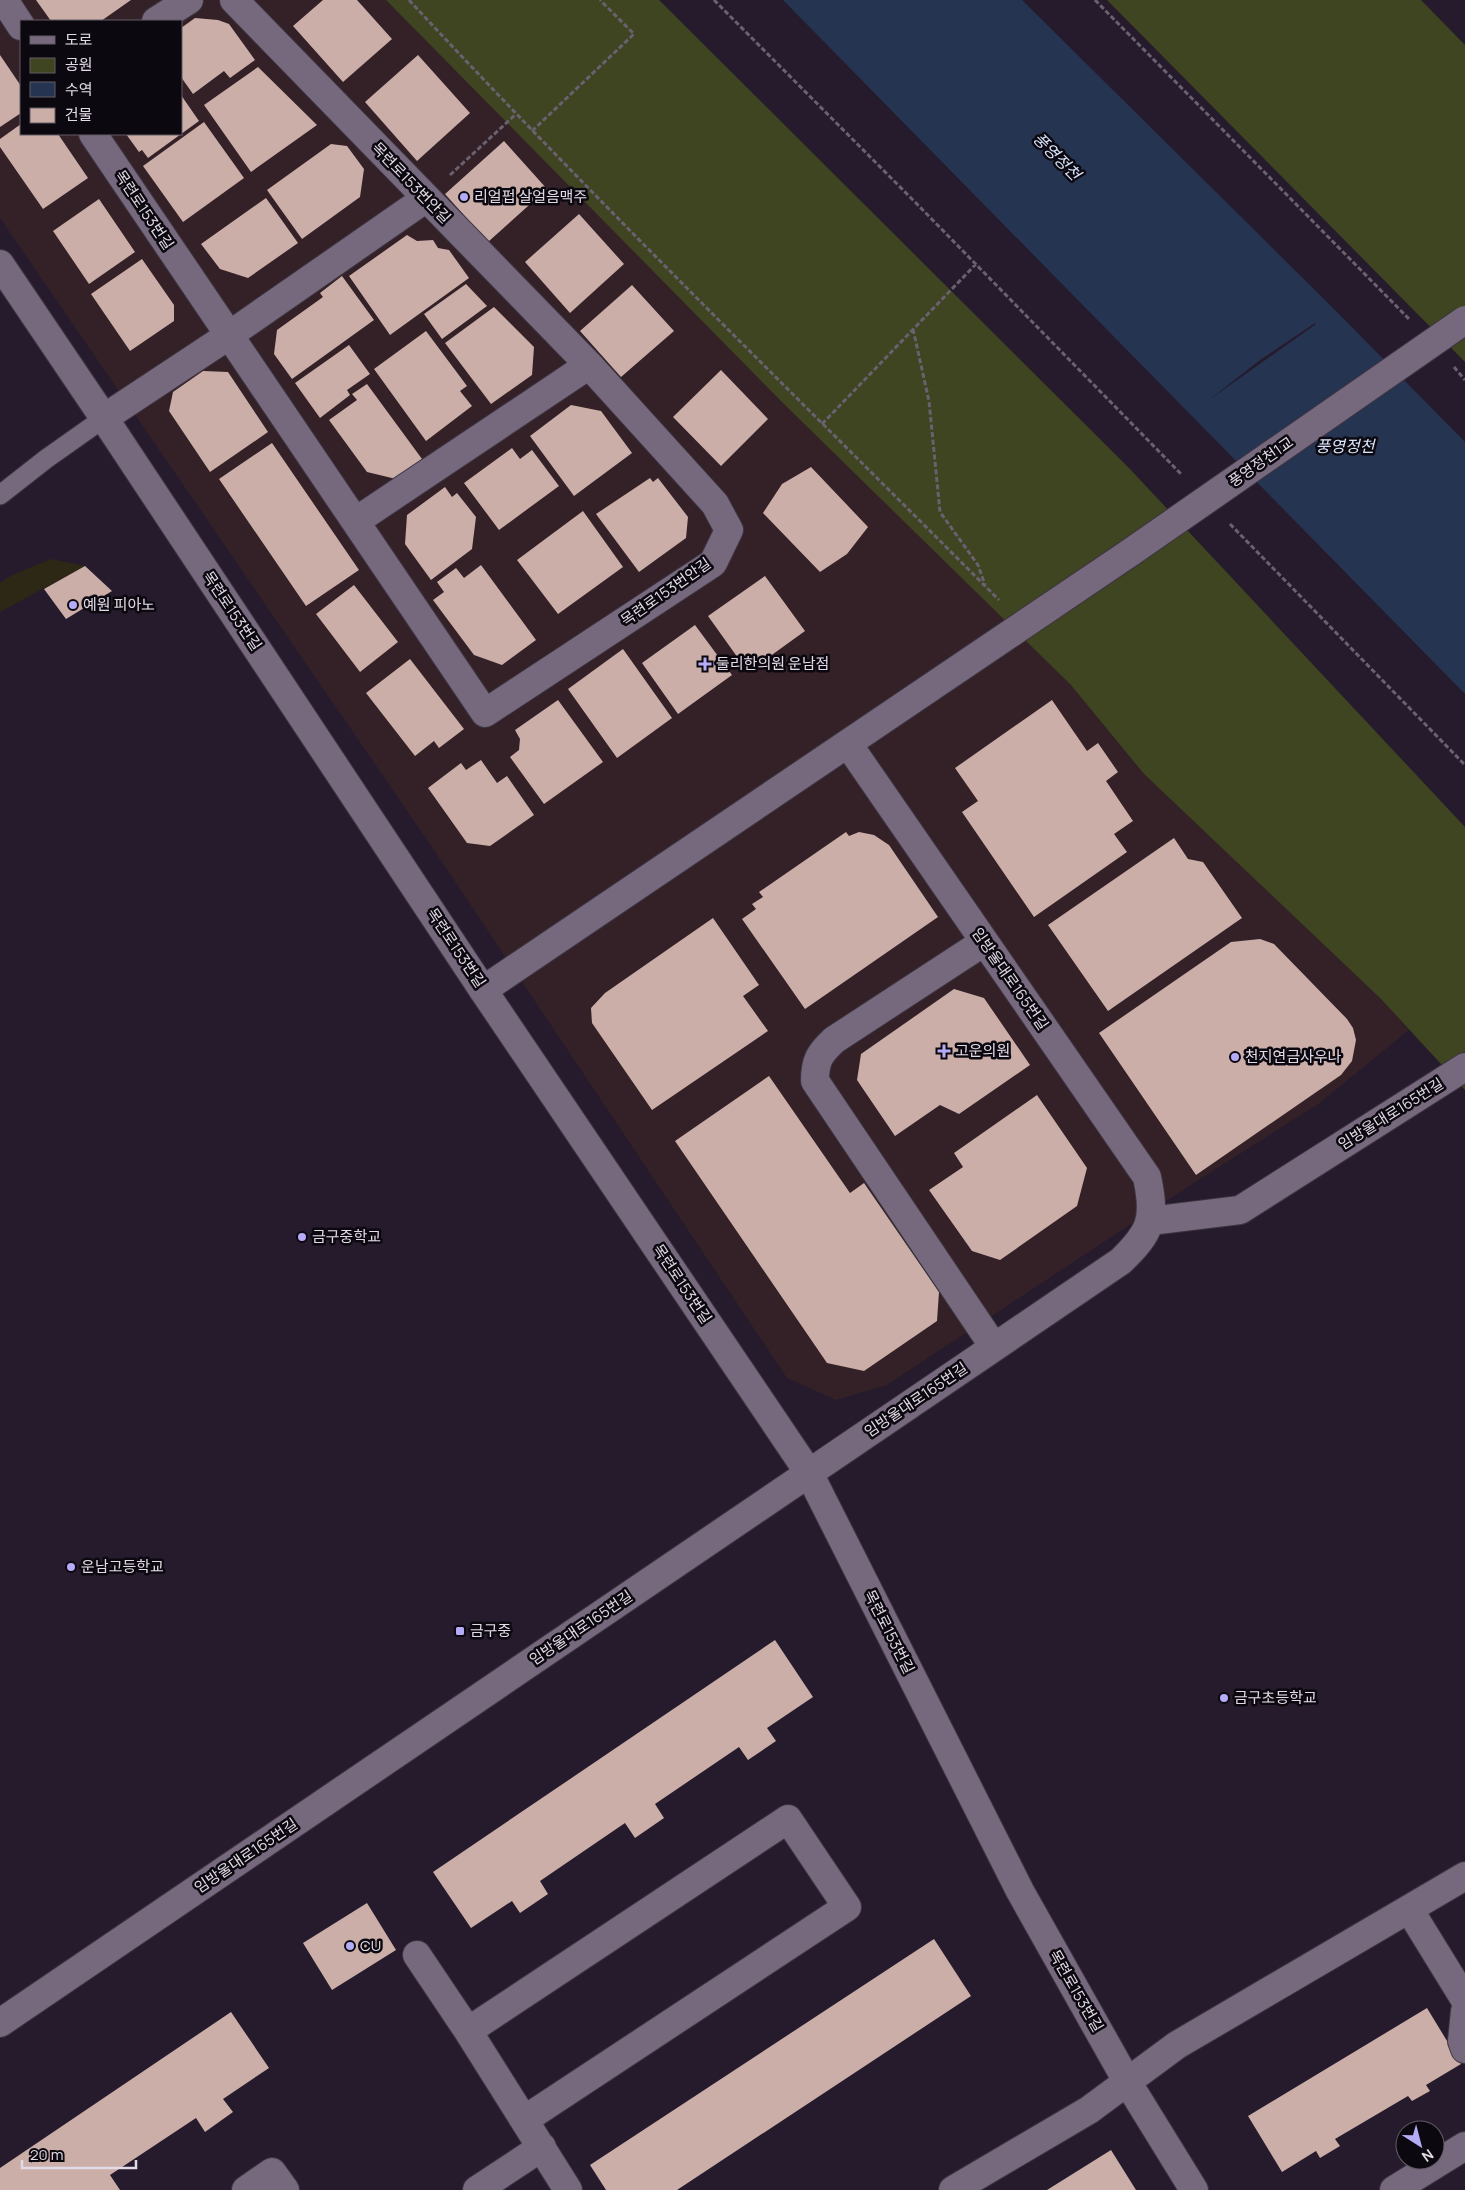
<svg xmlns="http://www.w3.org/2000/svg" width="1465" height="2190" font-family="Manrope,'Noto Sans KR',sans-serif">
<rect width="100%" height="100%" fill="#261b2c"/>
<path fill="#342127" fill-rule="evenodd" d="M0,0H386L1070,684L1144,774L1381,999L1409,1030L1318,1104L1172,1197L887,1385L836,1400L787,1378L434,850L0,218ZM21,21H181V134H21Z"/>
<path fill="#2d2716" d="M51,559L85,566L0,612V583L12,575Z"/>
<path fill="#3f4421" d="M386,0H659L1129,468L1465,827V1090L1381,999L1144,774L1070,684L784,404Z
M1107,0H1421L1465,45V362Z"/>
<path fill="#253451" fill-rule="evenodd" d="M783,0H1022L1335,310L1465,442V694ZM1315,323L1316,324L1209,400L1260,360Z"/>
<path fill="#cbaea8" d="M36,0H131L101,21H51Z
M323,0H357L392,39L343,82L293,26Z
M195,18L218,20L229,24L255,60L230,78L224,71L193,94L181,77V28Z
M0,55L21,86V113L0,127Z
M418,55L470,113L417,161L365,102Z
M258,67L317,125L251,172L204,105Z
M181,95L199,121L148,158L142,150L139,152L126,134H181Z
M204,122L244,178L183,222L143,166Z
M21,124V134H58L88,178L43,209L0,147V139Z
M504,141L547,189L488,242L445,194Z
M331,144L347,146L364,169L360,197L302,239L267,190Z
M266,198L298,243L248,278L220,269L201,244Z
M99,199L135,252L89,284L53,231Z
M579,214L624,264L570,313L525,262Z
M407,235L417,241L433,240L438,248L449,250L469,278L390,335L349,276Z
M142,259L174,305V321L130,351L91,294Z
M342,276L374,320L292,379L274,354L277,330L323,297L320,293Z
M466,284L487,306L442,339L424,314Z
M632,285L674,331L621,377L580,331Z
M494,307L534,347L532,375L491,404L445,343Z
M426,331L467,386L460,391L472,406L426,441L374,369Z
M349,345L370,374L347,390L350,395L320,418L295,383Z
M721,370L768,419L721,466L673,417Z
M203,371L228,372L268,432L210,472L169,411L173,392Z
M367,384L422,459L396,479L367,472L329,420L357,400L352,394Z
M571,405L601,411L632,453L574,496L530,436Z
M272,443L359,570L306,606L219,479Z
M512,448L520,459L532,450L559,486L499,530L464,483Z
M811,467L868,527L847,554L820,572L763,513L782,484Z
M650,478L653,482L658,478L688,517L686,538L639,572L596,514Z
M445,487L452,497L457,493L476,517L472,549L431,580L405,544L407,515Z
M583,511L623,567L558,614L517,560Z
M481,565L536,640L502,665L474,655L433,600L444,592L437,582L456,568L464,578Z
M85,566L112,591L66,619L44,589Z
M765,576L805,631L748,672L708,616Z
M354,585L398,642L360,672L316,614Z
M695,625L732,675L678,714L642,663Z
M623,649L672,718L617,758L568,689Z
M410,659L464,729L439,748L434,741L415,756L366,693Z
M558,700L603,762L544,804L510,757L519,750L520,739L515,730Z
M1052,700L1087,751L1098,743L1118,772L1106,781L1133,821L1114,834L1127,852L1034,917L962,812L978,801L955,768Z
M481,760L497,783L507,776L534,815L490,846L467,843L428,788L461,763L466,770Z
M846,832L849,836L859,832L874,835L889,845L938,917L805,1009L742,919L756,909L752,904L763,897L759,892Z
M1174,838L1188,859L1203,862L1242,918L1108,1011L1048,925Z
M713,918L759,985L743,996L768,1031L652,1110L592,1023L591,1008L605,993Z
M1260,939L1274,944L1347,1019L1353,1028L1356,1040L1352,1061L1341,1075L1196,1175L1099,1033L1231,942Z
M954,989L984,998L1030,1065L959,1114L940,1105L895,1136L857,1080L861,1054Z
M769,1076L850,1193L864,1183L939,1292L937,1321L864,1371L827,1363L675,1141Z
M1037,1095L1087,1168L1077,1206L1000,1260L972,1251L929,1190L963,1167L954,1153Z
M775,1640L813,1697L767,1728L776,1741L748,1760L739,1747L655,1804L664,1818L635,1838L625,1823L540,1881L548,1894L520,1913L512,1901L471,1928L433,1872Z
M367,1903L396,1950L332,1990L303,1943Z
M934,1939L971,1996L677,2190H606L590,2165Z
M1427,2008L1461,2064L1426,2085L1430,2091L1412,2101L1408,2096L1335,2139L1340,2146L1320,2158L1316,2151L1282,2172L1248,2116Z
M231,2012L269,2068L223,2099L233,2112L205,2132L196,2118L110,2175L120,2190H0V2168Z
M1111,2150L1136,2190H1047Z"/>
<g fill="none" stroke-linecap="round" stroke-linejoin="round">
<g stroke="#3d3542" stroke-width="21">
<path id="service" d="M0,495L46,459L104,418"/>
</g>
<g stroke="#3d3542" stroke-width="30">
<path id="pedestrian" d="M1150,1221L1240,1210L1465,1067"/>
</g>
<g stroke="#3d3542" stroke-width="30">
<path id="minor" d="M4,0L21,26
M156,21L189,0
M93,134L485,713L713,563L729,530L715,504L589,365L234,0
M104,418L228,336L425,199
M356,521L589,365
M984,942L834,1040C819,1054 815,1061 815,1081L994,1347
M483,990L1131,552
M1409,1909L1465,2000
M417,1955L468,2031
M1465,2011L1462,2041L1465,2049
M0,2023L1121,1261C1151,1232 1156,1219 1147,1177L848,744
M524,2120L847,1907L788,1819L468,2031L568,2190
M246,2190L272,2172L285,2190
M477,2190L542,2147
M953,2190L1089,2110L1177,2045L1465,1876
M1394,2190L1465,2146"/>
</g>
<g stroke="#3d3542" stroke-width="30">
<path id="tertiary" d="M0,264L104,418L483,990L809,1473L1020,1891L1128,2083L1194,2190"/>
</g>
<path stroke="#6a6170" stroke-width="3" stroke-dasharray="5 2.5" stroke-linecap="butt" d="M409,0C600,206 801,401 999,600
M714,0L916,203L1182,475
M1095,0L1409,319
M532,131L634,34L600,0
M450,175L516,114
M913,329L929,401L940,512L978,565L985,585
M1454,367L1465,380
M822,424L976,264
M1230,524L1465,765"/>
<use href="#service" stroke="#76697e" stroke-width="19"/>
<use href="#pedestrian" stroke="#76697e" stroke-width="28"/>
<use href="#minor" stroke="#76697e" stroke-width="28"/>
<use href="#tertiary" stroke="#76697e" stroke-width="28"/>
<g stroke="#3d3542" stroke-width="30" stroke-linecap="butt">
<path id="minor-bridge" d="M1131,552L1465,320"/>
</g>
<use href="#minor-bridge" stroke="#76697e" stroke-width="28"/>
</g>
<g fill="#b5acf8" stroke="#0c080f" stroke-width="2">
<circle cx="464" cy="197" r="5"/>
<circle cx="73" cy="605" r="5"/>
<path d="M702.5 656.5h5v5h5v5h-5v5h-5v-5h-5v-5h5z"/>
<path d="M941.5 1043.5h5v5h5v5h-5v5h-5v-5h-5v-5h5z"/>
<circle cx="1235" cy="1057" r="5"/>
<circle cx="302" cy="1237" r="5"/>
<circle cx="71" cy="1567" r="5"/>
<rect x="455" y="1626" width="10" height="10" rx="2.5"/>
<circle cx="1224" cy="1698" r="5"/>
<circle cx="350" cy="1946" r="5"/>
</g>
<g text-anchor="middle" stroke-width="5" stroke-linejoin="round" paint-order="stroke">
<g font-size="15" fill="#e2dbe7" stroke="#0c080f">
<text transform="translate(411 183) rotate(46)" y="5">목련로153번안길</text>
<text transform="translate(144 210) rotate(56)" y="5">목련로153번길</text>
<text transform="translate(1261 462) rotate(-35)" y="5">풍영정천1교</text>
<text transform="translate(666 592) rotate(-35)" y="5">목련로153번안길</text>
<text transform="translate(232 611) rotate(56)" y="5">목련로153번길</text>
<text transform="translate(456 948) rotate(56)" y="5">목련로153번길</text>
<text transform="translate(1010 979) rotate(55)" y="5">임방울대로165번길</text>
<text transform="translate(1391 1114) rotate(-32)" y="5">임방울대로165번길</text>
<text transform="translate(682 1284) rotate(56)" y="5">목련로153번길</text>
<text transform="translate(916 1400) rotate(-34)" y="5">임방울대로165번길</text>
<text transform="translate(581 1628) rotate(-34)" y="5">임방울대로165번길</text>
<text transform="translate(889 1632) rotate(63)" y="5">목련로153번길</text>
<text transform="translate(246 1856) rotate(-34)" y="5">임방울대로165번길</text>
<text transform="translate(1076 1991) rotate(60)" y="5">목련로153번길</text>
</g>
<g font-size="15" fill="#e2dbe7" stroke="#0c080f" text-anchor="start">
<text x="474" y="202">리얼펍 살얼음맥주</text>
<text x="83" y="610">예원 피아노</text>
<text x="716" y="669">둘리한의원 운남점</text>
<text x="955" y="1056">고운의원</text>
<text x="1245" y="1062">천지연금사우나</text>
<text x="312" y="1242">금구중학교</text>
<text x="81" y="1572">운남고등학교</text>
<text x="470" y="1636">금구중</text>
<text x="1234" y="1703">금구초등학교</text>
<text x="360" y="1951">CU</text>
</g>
<g font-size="16" font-style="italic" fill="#d9e5fc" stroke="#0c080f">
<text transform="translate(1057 156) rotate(45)" y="6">풍영정천</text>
<text x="1345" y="452">풍영정천</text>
</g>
</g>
<rect x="20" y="20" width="162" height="115" fill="#0c080f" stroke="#625c65"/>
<rect x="30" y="36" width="25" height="8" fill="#76697e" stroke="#625c65"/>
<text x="65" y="45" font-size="15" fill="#e2dbe7">도로</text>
<rect x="30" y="58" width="25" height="15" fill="#3f4421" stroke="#625c65"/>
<text x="65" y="70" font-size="15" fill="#e2dbe7">공원</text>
<rect x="30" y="82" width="25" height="15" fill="#253451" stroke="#625c65"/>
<text x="65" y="95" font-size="15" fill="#e2dbe7">수역</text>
<rect x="30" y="108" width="25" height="15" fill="#cbaea8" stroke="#625c65"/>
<text x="65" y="120" font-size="15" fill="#e2dbe7">건물</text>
<g transform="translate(1420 2145) rotate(144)"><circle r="24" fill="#0c080f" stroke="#625c65"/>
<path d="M0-4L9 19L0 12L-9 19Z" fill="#b5acf8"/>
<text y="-8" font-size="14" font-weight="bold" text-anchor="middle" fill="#e2dbe7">N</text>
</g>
<path d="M22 2160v8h114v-8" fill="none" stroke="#e2dbe7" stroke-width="2.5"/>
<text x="30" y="2160" font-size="15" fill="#e2dbe7" stroke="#0c080f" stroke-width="4" paint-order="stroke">20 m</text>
</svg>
